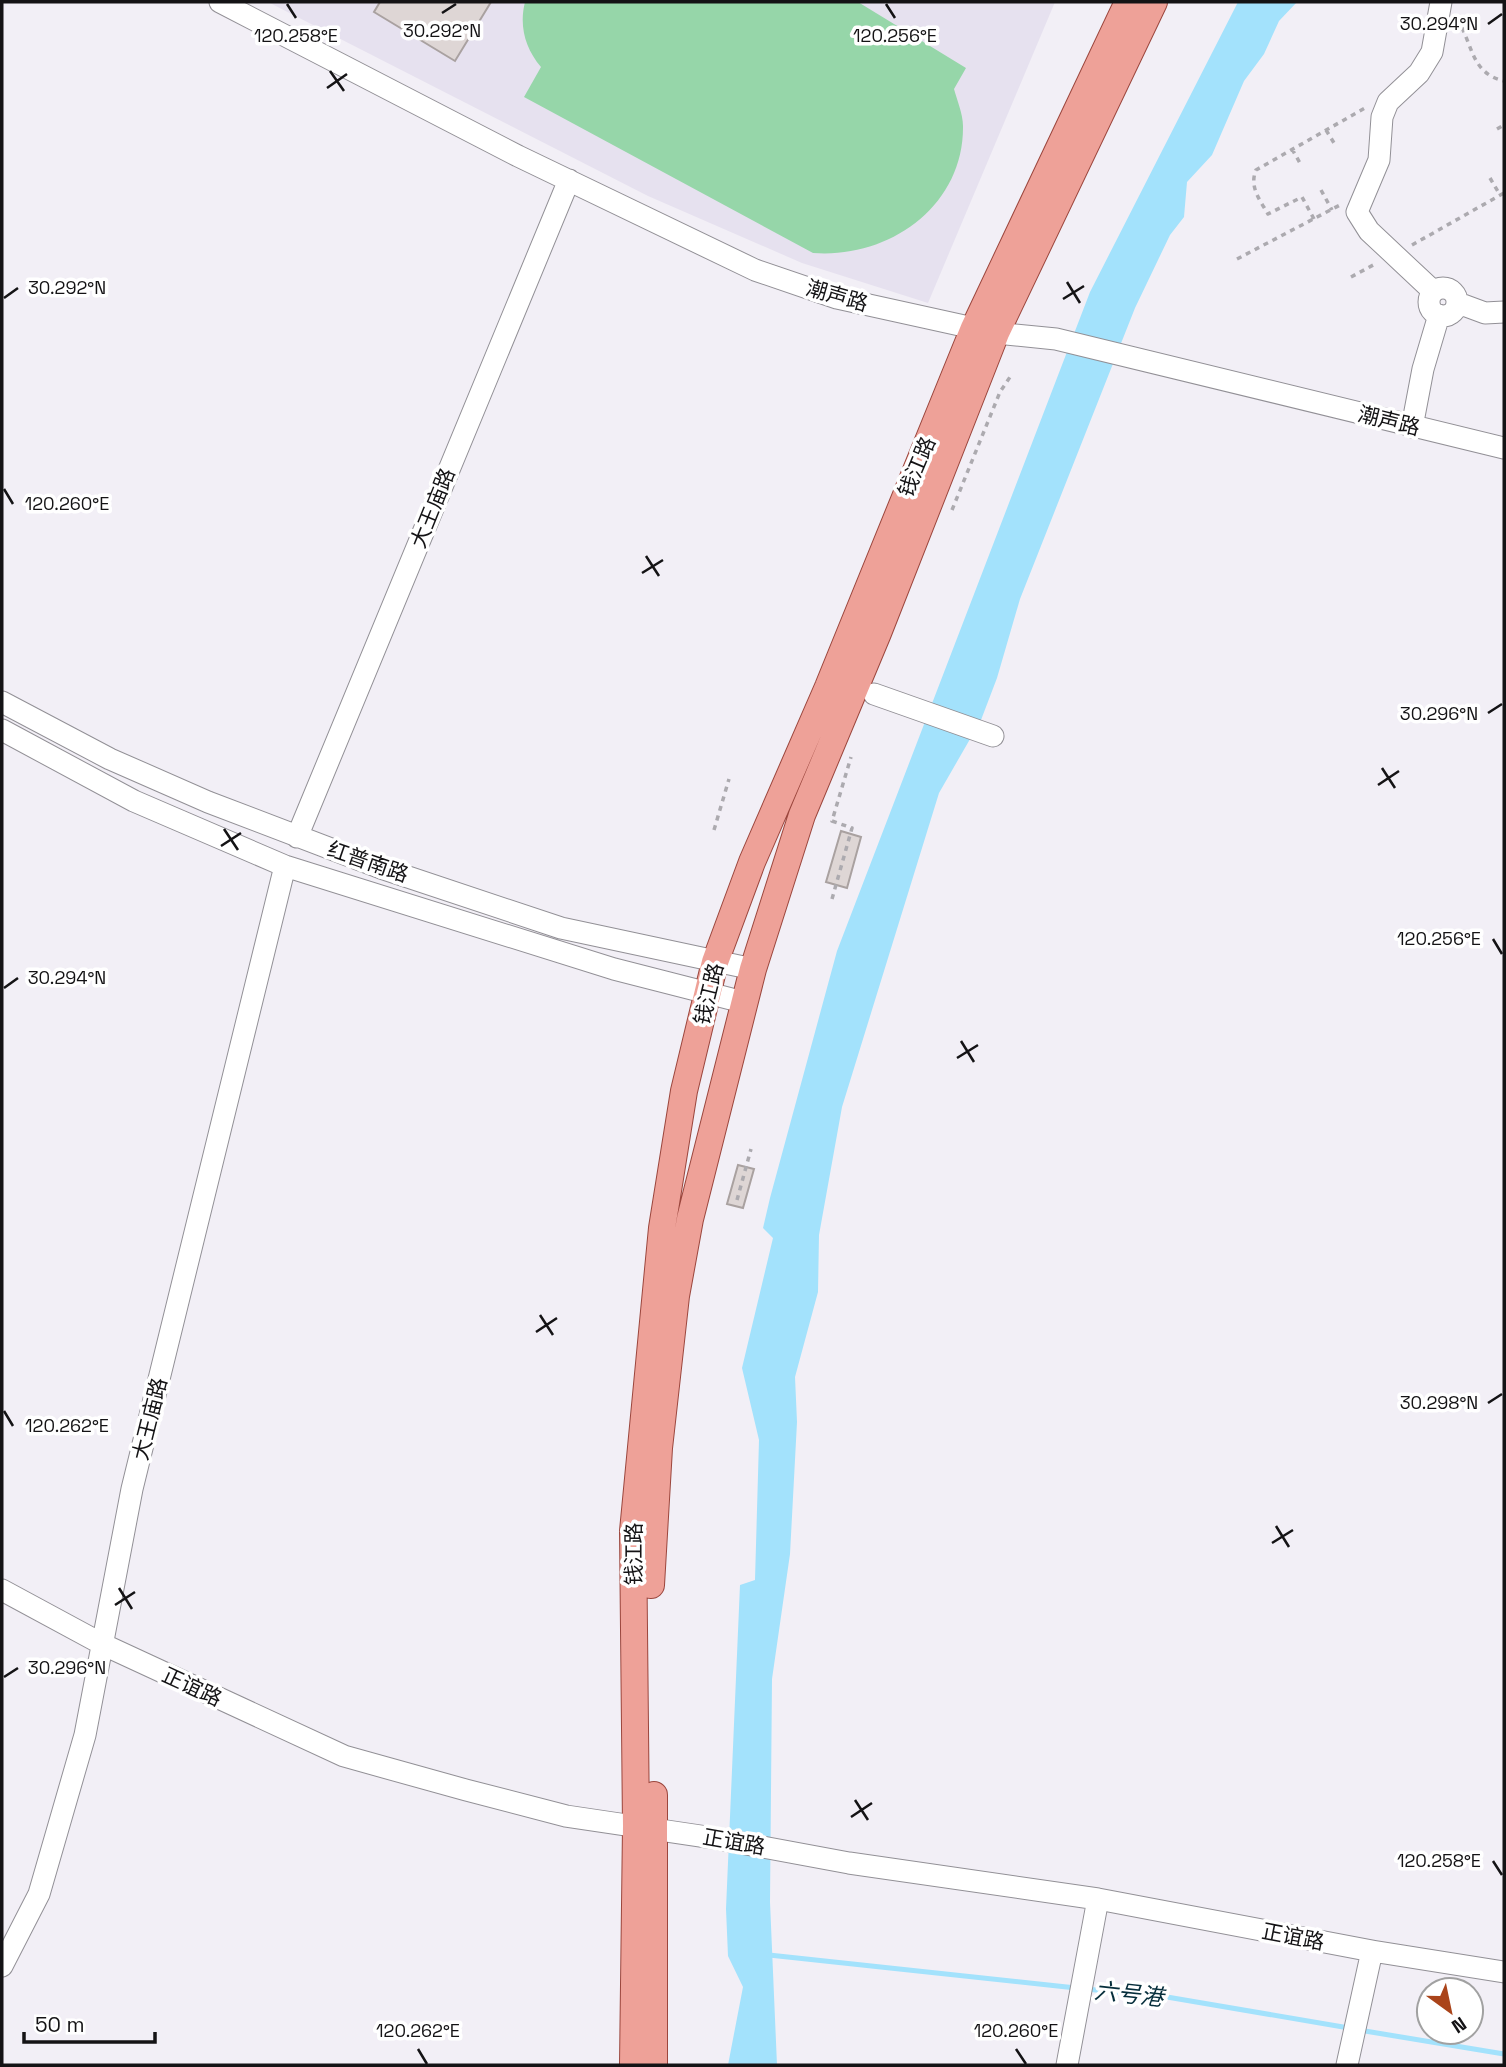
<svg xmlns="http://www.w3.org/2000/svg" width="1506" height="2067" font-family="'Space Grotesk','Noto Sans SC',sans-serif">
<rect width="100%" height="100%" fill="#f2eff6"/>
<path fill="#e6e1ef" d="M268,2H1055L928,303L802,263L648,196Z"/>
<path fill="#96d6a9" d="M525,2H858L966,68L954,89C957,100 963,114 963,126C964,207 888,259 813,253L524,97L541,67C525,48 519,26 525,2Z"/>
<path fill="#a3e2fc" d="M1238,2H1297L1279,21L1264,54L1244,81L1212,155L1187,182L1184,217L1170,235L1135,308L1020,599L997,678L981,720L939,793L842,1107L819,1235L818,1292L795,1377L797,1422L790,1554L772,1679L770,1902L777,2065H728L743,1987L728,1956L726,1909L740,1585L755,1580L759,1440L742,1368L773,1238L763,1228L770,1198L837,951L1090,292Z"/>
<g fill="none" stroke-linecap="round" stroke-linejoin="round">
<path stroke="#a3e2fc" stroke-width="5" d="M769,1955L1076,1988
M1086,1989L1167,1997L1349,2028
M1359,2030L1504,2054"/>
</g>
<path fill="#ded6d5" stroke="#a9a1a0" stroke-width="2" d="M380,2H491L455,61L374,12Z
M841,831L861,837L847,888L826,882Z
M738,1165L754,1169L743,1208L727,1204Z"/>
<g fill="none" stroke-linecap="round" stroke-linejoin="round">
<g stroke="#929096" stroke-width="23">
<path id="minor" d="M220,2L518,156L755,270L837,298L996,333L1056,339L1504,448
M1429 302a14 14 0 1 1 28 0a14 14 0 1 1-28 0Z
M1433,291L1369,231L1357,212L1379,160L1382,117L1388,102L1419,73L1432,52L1441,2
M1458,303L1485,313L1504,312
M1412,427L1423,369L1439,315
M874,694L993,736
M2,702L110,759L208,802L381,868L561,928L753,969
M2,730L134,801L285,866L614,969L743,1002
M297,837L569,180
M2,1590L102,1644L344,1756L466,1790L566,1816L714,1838L849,1863L1098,1899L1372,1951L1504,1972
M2,1966L39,1894L85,1735L132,1489L285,866
M1067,2065L1098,1899
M1347,2065L1372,1951"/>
</g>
<g stroke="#9b463d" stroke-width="28">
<path id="major" d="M651,1585L659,1448L676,1296L690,1219L753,969L802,815L878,633L996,333L1154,2
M654,1795V2065
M633,2065L636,1826L633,1531L662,1228L684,1091L715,962L752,862L828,687L974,328L1128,2"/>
</g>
<path stroke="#acaaaf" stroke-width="3.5" stroke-dasharray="5 5" stroke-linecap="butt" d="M1457,19C1473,43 1470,73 1504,81
M1497,129L1504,125
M1326,130L1334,143
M1292,149L1300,163
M1490,178L1500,195
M1321,190L1332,210
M1314,219L1302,197L1268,214C1260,200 1249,187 1256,170L1365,108
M1412,245L1504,193
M1237,259L1340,205
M1351,277L1377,263
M952,510L1000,392L1012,374
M714,830L729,779
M832,899L852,828L832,821L851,757
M737,1200L751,1149"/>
<use href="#minor" stroke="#fff" stroke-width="21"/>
<use href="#major" stroke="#eea198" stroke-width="26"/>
</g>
<path fill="none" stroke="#141315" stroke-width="2.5" d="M287,4L296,18M886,4L895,18M442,13L456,4M1488,24L1502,14M330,71L344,91M327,88L347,74M1067,282L1080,303M4,298L18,288M1063,299L1084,286M4,489L13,504M646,556L659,576M642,573L663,560M1488,713L1502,704M1382,768L1395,788M1378,785L1399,771M224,829L238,850M221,846L241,833M1493,939L1502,954M4,988L18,978M961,1041L974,1062M957,1058L978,1045M540,1315L553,1335M536,1332L557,1318M1488,1403L1502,1394M4,1411L13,1426M1276,1526L1289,1547M1272,1543L1293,1530M119,1588L132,1609M115,1605L135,1592M4,1677L18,1668M855,1800L868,1820M851,1817L872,1803M1493,1861L1502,1875M418,2049L427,2064M1016,2049L1026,2064"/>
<g text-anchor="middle" stroke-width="7" stroke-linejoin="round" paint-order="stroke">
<g font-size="21" fill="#141315" stroke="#fff">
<text transform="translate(837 296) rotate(16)" y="7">潮声路</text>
<text transform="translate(1389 421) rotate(14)" y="7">潮声路</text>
<text transform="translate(917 467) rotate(-67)" y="7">钱江路</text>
<text transform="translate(433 508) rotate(-68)" y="7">大王庙路</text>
<text transform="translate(368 862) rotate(19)" y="7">红普南路</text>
<text transform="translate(709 994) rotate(-76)" y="7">钱江路</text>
<text transform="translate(150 1419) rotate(-76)" y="7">大王庙路</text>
<text transform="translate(634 1554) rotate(-90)" y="7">钱江路</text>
<text transform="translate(192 1687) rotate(25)" y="7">正谊路</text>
<text transform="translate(734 1842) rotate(10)" y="7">正谊路</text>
<text transform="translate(1293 1937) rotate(11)" y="7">正谊路</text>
</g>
<g font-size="23" font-style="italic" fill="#062e3b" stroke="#fff">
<text transform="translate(1129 1994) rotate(6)" y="8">六号港</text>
</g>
</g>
<g font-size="18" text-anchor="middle" fill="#141315" stroke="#fff" stroke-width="7" stroke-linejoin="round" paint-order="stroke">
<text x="1439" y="30">30.294°N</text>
<text x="442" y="37">30.292°N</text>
<text x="296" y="42">120.258°E</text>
<text x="895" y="42">120.256°E</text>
<text x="67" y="294">30.292°N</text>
<text x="67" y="510">120.260°E</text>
<text x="1439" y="720">30.296°N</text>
<text x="1439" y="945">120.256°E</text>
<text x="67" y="984">30.294°N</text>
<text x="1439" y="1409">30.298°N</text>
<text x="67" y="1432">120.262°E</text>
<text x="67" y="1674">30.296°N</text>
<text x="1439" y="1867">120.258°E</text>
<text x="418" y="2037">120.262°E</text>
<text x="1016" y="2037">120.260°E</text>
</g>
<rect width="1506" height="2067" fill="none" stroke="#141315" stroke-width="7"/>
<g transform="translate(1450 2011) rotate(147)"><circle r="33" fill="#ffffff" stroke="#a1a1a1" stroke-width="2"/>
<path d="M0-5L12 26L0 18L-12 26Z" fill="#aa441a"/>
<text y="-10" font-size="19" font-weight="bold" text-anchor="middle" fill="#141315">N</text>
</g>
<path d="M24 2032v10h131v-10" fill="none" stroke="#141315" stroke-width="3.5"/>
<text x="35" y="2032" font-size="21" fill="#141315" stroke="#ffffff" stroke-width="5" paint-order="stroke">50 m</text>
</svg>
